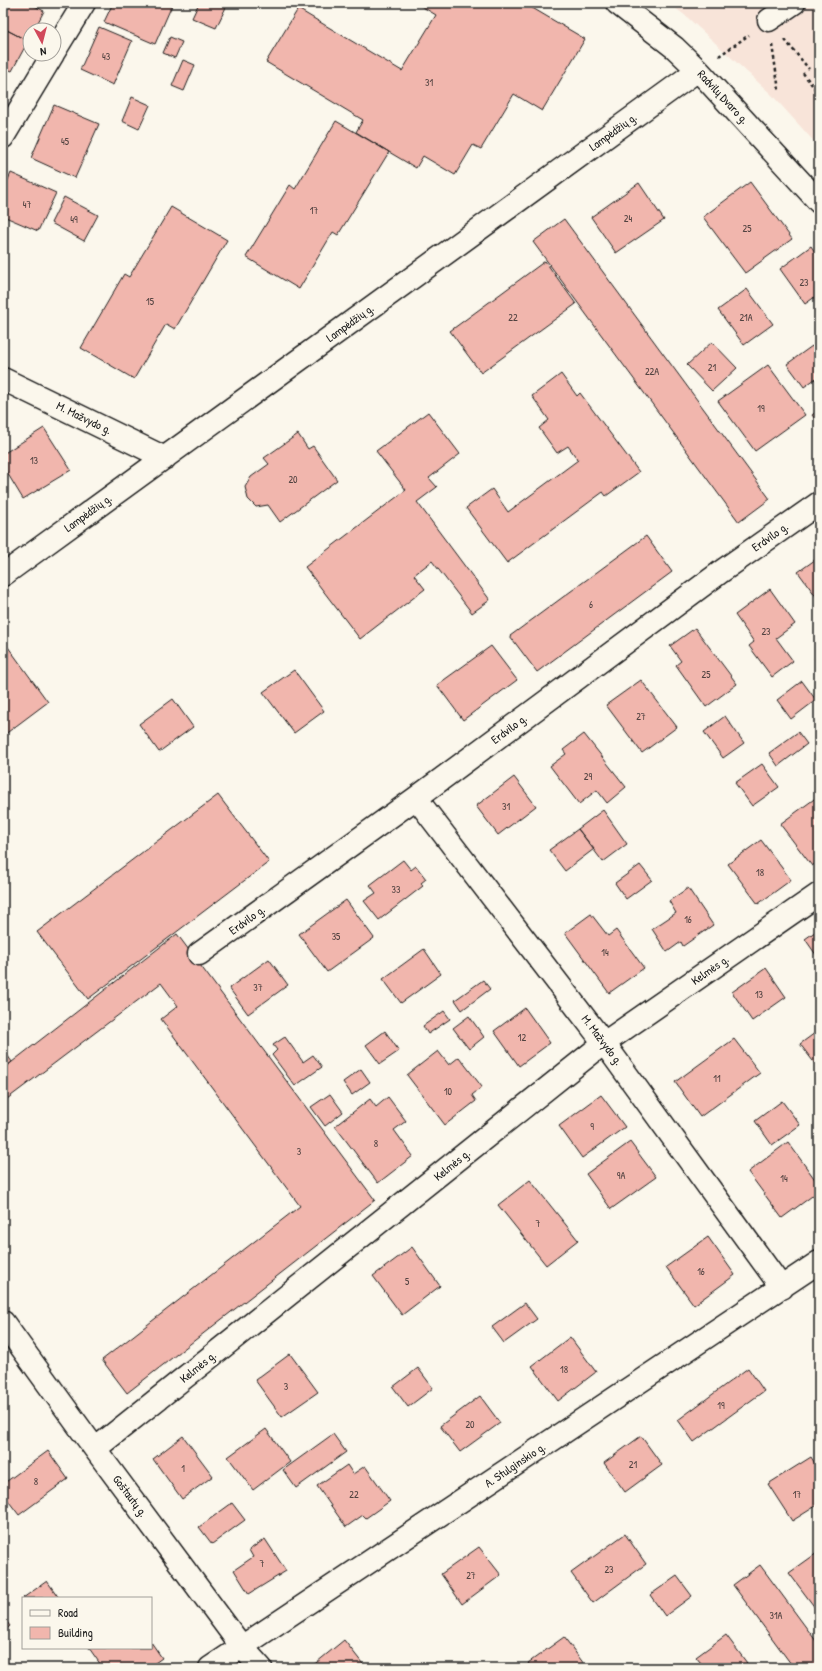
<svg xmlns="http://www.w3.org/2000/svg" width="822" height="1671" font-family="'Patrick Hand',sans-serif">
<rect width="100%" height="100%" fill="#fbf7ec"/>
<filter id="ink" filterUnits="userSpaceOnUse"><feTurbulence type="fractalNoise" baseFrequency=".025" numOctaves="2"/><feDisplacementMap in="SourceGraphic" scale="8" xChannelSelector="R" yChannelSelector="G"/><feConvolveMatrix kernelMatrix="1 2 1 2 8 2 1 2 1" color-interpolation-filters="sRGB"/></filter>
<g filter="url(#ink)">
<path fill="#f8e4d9" d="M669,3H819V147L772,95L687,17Z"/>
<path fill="#f1b6ad" stroke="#1c1c1c" d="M3,3H29L44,11L34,30H30L28,41L3,28Z
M113,3H173L155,44L104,22Z
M199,3H228L216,28L192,18Z
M416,3H524L585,39L542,111L514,94L481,149L473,145L455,175L423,156L416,168L389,152L356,132L363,120L266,62L298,9L402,71L436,15Z
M99,27L132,41L113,85L80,70Z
M3,28L28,41L12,71L3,67Z
M170,37L182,42L175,58L163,53Z
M183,60L195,65L184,91L172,86Z
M132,97L150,105L139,129L122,121Z
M54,105L99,124L75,178L31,158Z
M336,121L389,152L338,235L333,232L299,289L246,257L290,185L295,189Z
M11,173L56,193L38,231L3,216V191Z
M750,182L792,239L745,273L703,217Z
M639,183L664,220L616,253L591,217Z
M64,197L98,215L84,241L51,223Z
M171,207L227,240L175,329L166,324L134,379L81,348L124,274L129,277Z
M564,219L770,499L739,522L533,242Z
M811,246L819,258V294L805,304L780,269Z
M545,261L576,304L481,373L450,331Z
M747,289L773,324L744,345L718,310Z
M712,342L737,368L712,391L687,365Z
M812,346L819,355V376L804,387L787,364Z
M768,365L805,415L755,451L718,401Z
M561,374L577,396L580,393L639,472L606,496L603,492L507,563L466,508L492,489L508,512L578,460L568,446L557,453L539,428L549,420L532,396Z
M819,410V424L812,415Z
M428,412L460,454L429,478L437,487L417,502L490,600L472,613L432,561L414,575L425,589L360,639L305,567L406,490L376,451Z
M44,428L71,470L23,499L3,466V454Z
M298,434L308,449L313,446L337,480L280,522L268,505L256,507L248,499L245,487L251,477L269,464L264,458Z
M646,536L672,572L537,672L510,636Z
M819,557V599H818L798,572Z
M770,589L795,624L776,638L793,661L772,677L749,646L754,642L735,615Z
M695,628L737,684L706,707L676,665L681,661L670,646Z
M491,646L517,680L463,720L437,685Z
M8,647L48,702L4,735L3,650Z
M819,655V665L814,658Z
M294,670L324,711L294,733L263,692Z
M641,680L677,727L642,753L606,705Z
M802,681L816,700L791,719L777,700Z
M173,699L193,727L159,752L139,724Z
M725,716L744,743L723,758L704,732Z
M798,732L807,744L778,766L769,753Z
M584,734L626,787L607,803L597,790L579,804L550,766L566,754L563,750Z
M762,764L779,787L752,806L735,783Z
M514,777L536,806L498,835L476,806Z
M218,795L269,862L88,999L37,932Z
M817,797L819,800V861L812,866L780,824Z
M603,810L627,844L603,862L578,829Z
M578,829L594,849L565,871L549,850Z
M761,840L791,880L758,904L728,864Z
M403,860L411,870L416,866L426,879L421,883L423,886L379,920L364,901L376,893L370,885Z
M640,865L652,880L626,899L615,883Z
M688,888L713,925L683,946L681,942L667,952L652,929L676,913L669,901Z
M346,900L374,938L327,972L299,934Z
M591,914L608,936L616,930L644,968L609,993L565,933Z
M819,929V959L805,939Z
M177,934L375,1200L127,1393L102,1360L300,1206L161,1019L178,1006L161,983L3,1102V1069Z
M424,949L441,974L401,1003L383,979Z
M269,959L288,985L248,1014L229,988Z
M766,968L786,997L752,1021L732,992Z
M483,980L490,989L462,1010L455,1000Z
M525,1008L550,1043L519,1066L494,1031Z
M444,1011L450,1019L428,1034L423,1026Z
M469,1016L484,1037L469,1049L453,1028Z
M819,1030V1069L800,1044Z
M385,1031L399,1051L380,1064L366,1045Z
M285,1037L303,1062L313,1055L322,1067L295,1086L272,1055L277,1050L273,1045Z
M734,1039L760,1073L700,1117L675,1082Z
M3,1049L12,1062L3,1069Z
M438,1051L449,1065L459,1057L482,1087L472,1095L476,1101L445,1125L407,1075Z
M361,1069L370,1082L352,1095L343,1082Z
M330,1094L343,1112L325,1126L311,1107Z
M601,1095L625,1127L582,1158L559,1126Z
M388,1097L406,1121L394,1130L413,1156L378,1183L335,1126L370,1099L376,1107Z
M782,1101L800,1125L772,1145L755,1121Z
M630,1142L656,1177L611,1209L586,1174Z
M788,1142L819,1185V1191L782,1218L748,1172Z
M530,1180L578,1240L546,1265L498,1205Z
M708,1237L735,1275L694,1305L666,1267Z
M412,1247L440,1286L402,1315L373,1276Z
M525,1303L537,1319L504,1343L492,1327Z
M570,1337L596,1372L558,1401L532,1366Z
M290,1354L318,1392L282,1417L255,1380Z
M418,1368L433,1388L408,1407L393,1387Z
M748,1368L764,1391L694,1442L678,1420Z
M480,1396L500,1423L460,1452L440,1426Z
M266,1429L290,1462L253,1490L228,1457Z
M333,1434L346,1452L296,1488L283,1470Z
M183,1436L213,1476L182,1499L153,1459Z
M641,1436L662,1465L625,1492L604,1463Z
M48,1451L68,1479L19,1515L3,1494V1484Z
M811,1457L819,1470V1504L792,1521L768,1484Z
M347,1465L353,1474L365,1466L390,1501L366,1518L363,1515L346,1527L317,1486Z
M232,1503L245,1520L212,1544L199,1527Z
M625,1534L646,1564L593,1603L571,1573Z
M265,1539L286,1571L249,1594L234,1570L253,1557L249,1550Z
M479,1547L501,1575L462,1604L441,1574Z
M817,1553L819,1556V1613L789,1573Z
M760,1565L819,1645V1668H794L733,1585Z
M677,1576L692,1596L665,1616L650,1595Z
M47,1581L59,1598H23Z
M3,1617L10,1626L3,1632Z
M726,1635L747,1663L740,1668H705L696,1657Z
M564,1637L587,1668H531L528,1663Z
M344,1640L366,1668H311V1667Z
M151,1642L162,1658L148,1668H103L89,1648H151Z"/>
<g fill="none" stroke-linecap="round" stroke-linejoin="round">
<g stroke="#1c1c1c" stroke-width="25">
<path id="minor" d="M617,3L675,48L698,70L819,202
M769,20L794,3
M54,52L84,3
M3,137L53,54
M3,379L165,458
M3,575L698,70
M416,798L604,1043L782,1288
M199,954L416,798L722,571L819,503
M3,1322L95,1449L242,1647L261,1668
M95,1449L604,1043L819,894
M210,1668L819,1262"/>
</g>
<path stroke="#1c1c1c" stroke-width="2.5" stroke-dasharray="3 3" stroke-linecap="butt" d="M785,40L809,69
M772,45L779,90
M719,56L749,35
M803,73L819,94"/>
<use href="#minor" stroke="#fbf7ec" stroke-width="22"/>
</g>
</g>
<g text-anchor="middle" stroke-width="4" stroke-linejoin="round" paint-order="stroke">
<g font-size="10" fill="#514240">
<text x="106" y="60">43</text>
<text x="429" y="86">31</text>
<text x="65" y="145">45</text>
<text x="27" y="208">47</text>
<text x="314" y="214">17</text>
<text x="628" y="222">24</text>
<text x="74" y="223">49</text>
<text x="747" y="232">25</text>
<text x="804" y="286">23</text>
<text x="150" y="305">15</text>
<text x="513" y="321">22</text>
<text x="746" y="321">21A</text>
<text x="712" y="371">21</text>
<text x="652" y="375">22A</text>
<text x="761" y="412">19</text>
<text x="34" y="464">13</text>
<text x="293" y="483">20</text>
<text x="591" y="608">6</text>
<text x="766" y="635">23</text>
<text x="706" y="678">25</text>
<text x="641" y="720">27</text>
<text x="588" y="780">29</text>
<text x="506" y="810">31</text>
<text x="760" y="876">18</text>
<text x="396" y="893">33</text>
<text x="688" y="923">16</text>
<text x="336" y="940">35</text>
<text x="605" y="956">14</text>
<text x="258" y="991">37</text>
<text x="759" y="998">13</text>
<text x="522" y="1041">12</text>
<text x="717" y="1082">11</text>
<text x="448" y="1095">10</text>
<text x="592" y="1130">9</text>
<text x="376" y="1147">8</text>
<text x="299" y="1155">3</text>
<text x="621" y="1179">9A</text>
<text x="784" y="1182">14</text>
<text x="538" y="1227">7</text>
<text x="701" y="1275">16</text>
<text x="407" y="1285">5</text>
<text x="564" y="1373">18</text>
<text x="286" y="1390">3</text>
<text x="721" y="1409">19</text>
<text x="470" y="1428">20</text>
<text x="633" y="1468">21</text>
<text x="183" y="1472">1</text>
<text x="36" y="1485">8</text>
<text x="354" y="1498">22</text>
<text x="797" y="1498">17</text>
<text x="262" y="1567">7</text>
<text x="609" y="1573">23</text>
<text x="471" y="1579">27</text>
<text x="776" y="1619">31A</text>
</g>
<g font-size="12" fill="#1c1c1c" stroke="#fbf7ec">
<text transform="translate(723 97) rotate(47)" y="4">Radvilų Dvaro g.</text>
<text transform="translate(613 132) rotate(-36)" y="4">Lampėdžių g.</text>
<text transform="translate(350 323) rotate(-36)" y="4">Lampėdžių g.</text>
<text transform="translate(84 418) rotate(26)" y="4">M. Mažvydo g.</text>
<text transform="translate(88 513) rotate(-36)" y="4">Lampėdžių g.</text>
<text transform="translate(770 537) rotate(-35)" y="4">Erdvilo g.</text>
<text transform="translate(509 729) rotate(-37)" y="4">Erdvilo g.</text>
<text transform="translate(247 920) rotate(-36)" y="4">Erdvilo g.</text>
<text transform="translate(710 970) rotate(-35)" y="4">Kelmės g.</text>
<text transform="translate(602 1040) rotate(53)" y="4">M. Mažvydo g.</text>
<text transform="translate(452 1165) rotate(-39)" y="4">Kelmės g.</text>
<text transform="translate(198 1367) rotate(-39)" y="4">Kelmės g.</text>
<text transform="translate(515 1465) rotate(-34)" y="4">A. Stulginskio g.</text>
<text transform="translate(130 1496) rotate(53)" y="4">Goštautų g.</text>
</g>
</g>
<rect width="822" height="1671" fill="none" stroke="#fbf7ec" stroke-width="16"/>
<rect x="8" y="8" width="806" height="1655" fill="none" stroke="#1c1c1c" stroke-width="1.5" filter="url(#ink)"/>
<rect x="22" y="1597" width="130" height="52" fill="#fbf7ec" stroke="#a29f99"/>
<rect x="30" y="1610" width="20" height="6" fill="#fbf7ec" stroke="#a29f99"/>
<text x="58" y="1617" font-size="12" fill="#1c1c1c">Road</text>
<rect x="30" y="1627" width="20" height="12" fill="#f1b6ad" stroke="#a29f99"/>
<text x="58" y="1637" font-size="12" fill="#1c1c1c">Building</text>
<g transform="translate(42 42) rotate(173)"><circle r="19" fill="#fbf7ec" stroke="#a29f99"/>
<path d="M0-3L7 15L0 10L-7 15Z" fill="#d1495b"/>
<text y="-6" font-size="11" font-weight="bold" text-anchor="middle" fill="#1c1c1c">N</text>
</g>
</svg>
